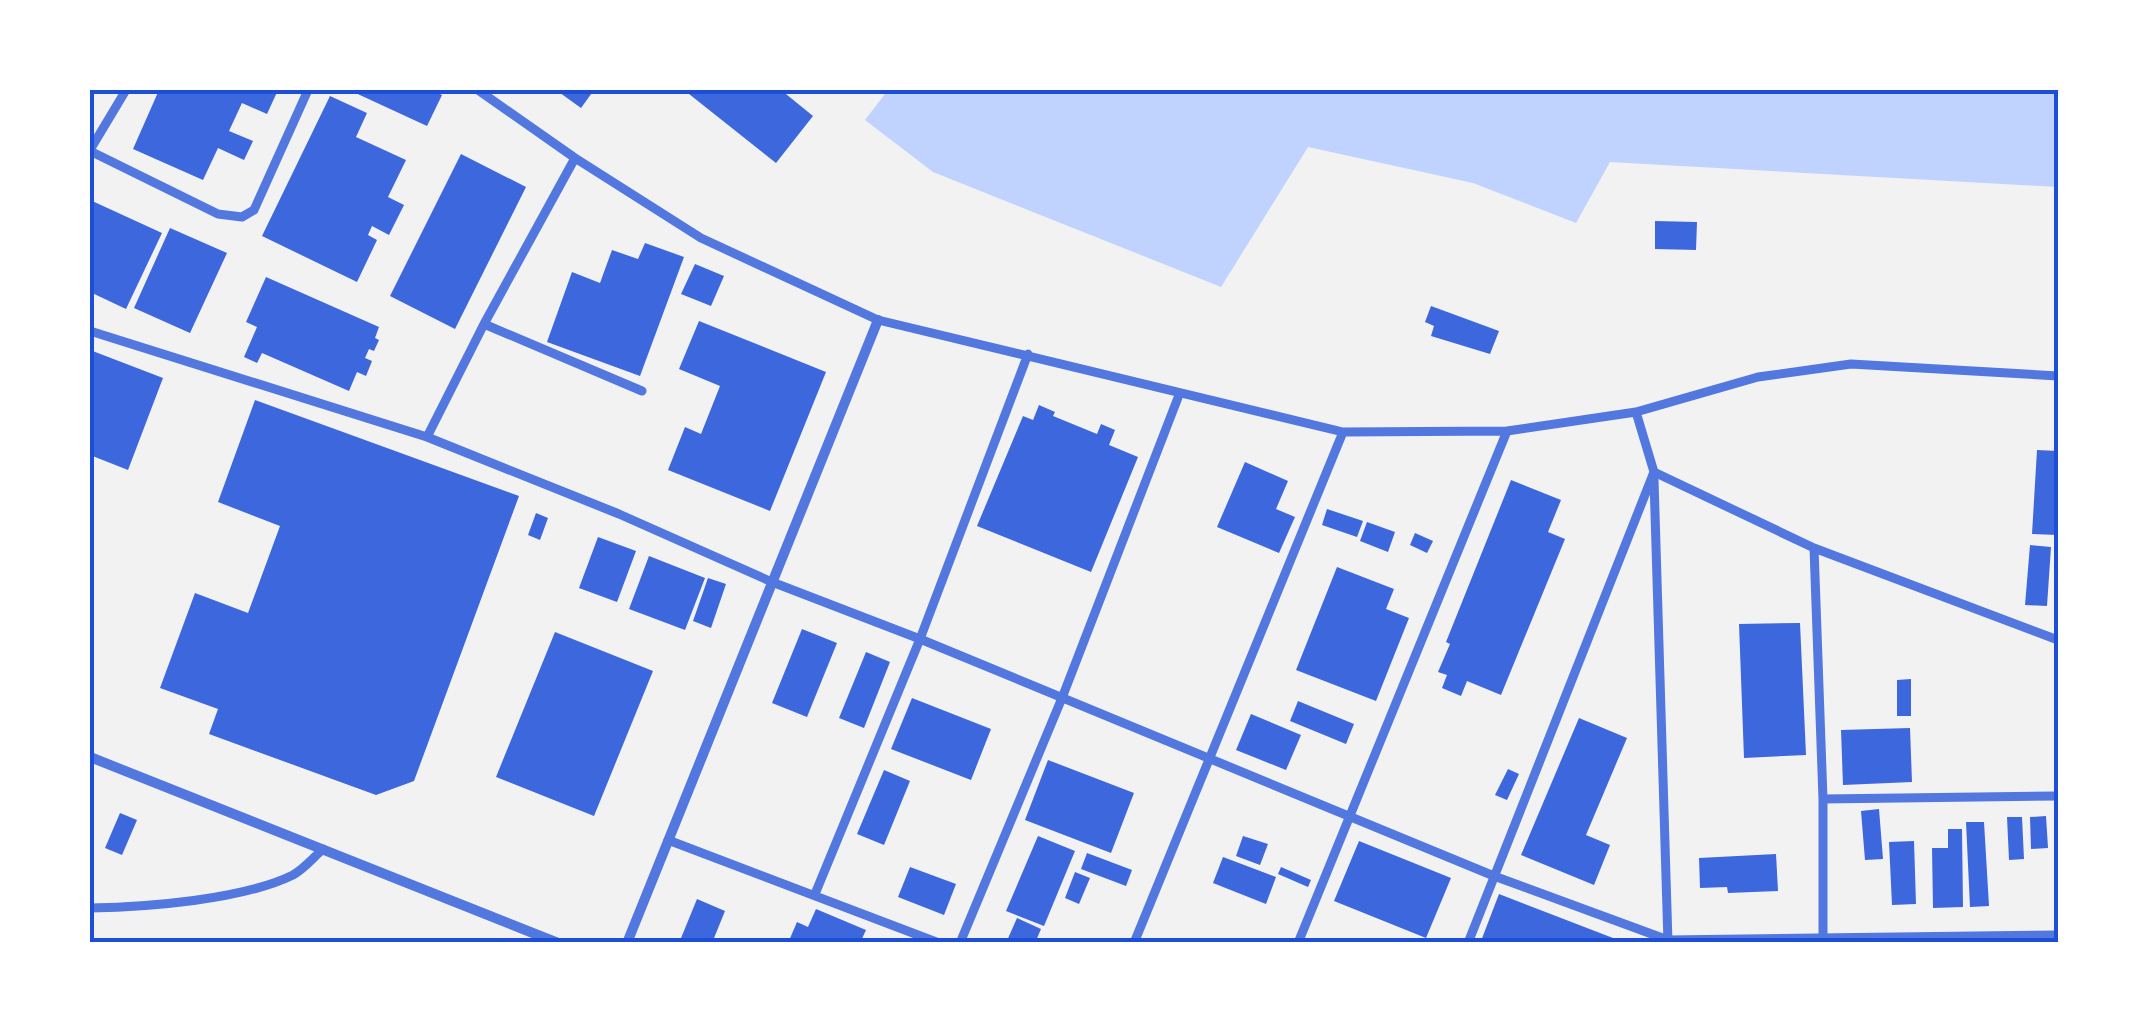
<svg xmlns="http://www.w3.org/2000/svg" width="2148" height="1033" font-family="Quicksand,sans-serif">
<rect width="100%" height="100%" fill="#f2f2f2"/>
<path fill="#bfd3fe" d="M888,90H2058V187L1610,162L1576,223L1473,183L1308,147L1221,287L933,172L865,120Z"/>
<path fill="#3d67dc" d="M159,90H278L267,114L242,103L229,131L253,141L244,160L218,148L203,180L133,149Z
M349,90H432L442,95L427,126Z
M556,90H594L581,108Z
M684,90H781L813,116L776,163Z
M330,96L367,113L356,137L406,160L388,197L404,205L389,235L372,226L368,235L377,240L357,282L262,236Z
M461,154L526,187L455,329L390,296Z
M90,200L162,233L126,309L90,292Z
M1655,221L1697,222L1696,250L1655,249Z
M170,228L227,253L190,333L134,308Z
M645,243L684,257L640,376L547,342L572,272L600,283L612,250L638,259Z
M695,264L724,276L711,306L681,294Z
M266,277L379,327L375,338L379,340L374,351L369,349L365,358L372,361L366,376L357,372L349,391L262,353L257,363L244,357L257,327L246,322Z
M1431,306L1499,331L1490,354L1431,336L1434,326L1425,322Z
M699,321L826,372L770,511L668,470L685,427L701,434L720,386L679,369Z
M90,350L163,378L128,470L90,455Z
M255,400L519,496L414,781L376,795L209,734L218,709L160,688L195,593L248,613L280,526L218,502Z
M1039,405L1055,412L1053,416L1097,434L1101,424L1115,430L1109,445L1138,457L1091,572L977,526L1023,416L1033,420Z
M2037,450L2058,451V535L2032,534Z
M1245,462L1288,481L1276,509L1295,517L1279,553L1217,527Z
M1511,480L1561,500L1548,532L1565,539L1501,695L1467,681L1461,696L1442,688L1447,675L1438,672L1450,644L1446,642Z
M1327,509L1363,521L1357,537L1322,525Z
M536,513L548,518L540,540L528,535Z
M1367,522L1395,532L1388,552L1360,541Z
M1415,533L1433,541L1427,553L1410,545Z
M598,537L636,551L617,602L579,588Z
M2030,545L2051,547L2047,606L2025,605Z
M649,556L705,578L685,630L629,609Z
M1337,567L1394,589L1386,609L1409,618L1376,701L1296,670Z
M708,578L726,584L711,628L693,621Z
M1800,623L1806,755L1744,758L1739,624Z
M802,629L837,643L807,717L772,703Z
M555,632L653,671L594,816L496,777Z
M866,652L890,662L864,728L839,718Z
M1911,679V716H1897V680Z
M912,698L991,729L971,780L891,749Z
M1298,701L1354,724L1346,744L1290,721Z
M1251,714L1301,735L1286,770L1236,750Z
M1579,718L1627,738L1586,835L1610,845L1594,885L1521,855Z
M1910,728L1912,782L1843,785L1841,730Z
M1048,760L1134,793L1111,853L1025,820Z
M1508,769L1519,774L1507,800L1495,795Z
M884,770L910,781L884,845L857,834Z
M1879,809L1883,859L1865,860L1861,811Z
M120,813L137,820L122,855L105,848Z
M2046,816L2048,848L2031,849L2030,817Z
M2007,817H2022L2024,859L2009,860Z
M1966,822H1984L1989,906L1970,907Z
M1948,829H1962L1963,907L1933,908L1932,848H1948Z
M1038,836L1075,851L1044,926L1006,911Z
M1243,836L1268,844L1260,865L1236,856Z
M1359,841L1451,878L1426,938L1334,901Z
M1914,841L1916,904L1892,905L1889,842Z
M1087,853L1132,870L1126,886L1081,869Z
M1776,854L1778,891L1728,893L1727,887L1700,888L1699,858Z
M1223,857L1276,877L1266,904L1213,883Z
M910,867L956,884L944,915L898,897Z
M1281,867L1311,880L1308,887L1278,874Z
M1075,872L1090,878L1079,904L1065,898Z
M1499,894L1626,943H1486L1481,941Z
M697,899L725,911L712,943H679Z
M816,909L866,930L860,943H788L797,922L808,927Z
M1017,918L1041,929L1035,943H1006Z"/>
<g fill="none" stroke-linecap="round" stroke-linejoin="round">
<path stroke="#5277de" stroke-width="9" d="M478,90L575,158L701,238L878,320L1343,432L1507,431L1636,412L1654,472L1814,548L2058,640
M90,150L126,90
M90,151L218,214L242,217L254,210L308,90
M484,324L642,391
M90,331L427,437L619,514L772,582L920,639L1494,876L1668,940L2058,935
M1636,412L1758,377L1851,364L2058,376
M427,437L484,324L575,158
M1654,480L1668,943
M1814,548L1823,799V936
M1823,799L2058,796
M668,840L939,943
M815,894L920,639L1028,354
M90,908C147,907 242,900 293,875C304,869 314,857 323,849
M960,943L1062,698L1179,395
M1134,943L1343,432
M1298,943L1507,431
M1468,943L1654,472"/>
<path stroke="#5277de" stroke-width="10" d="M90,757L558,943
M627,943L878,320"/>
</g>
<rect width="2148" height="1033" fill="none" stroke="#ffffff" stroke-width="185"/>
<rect x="92" y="92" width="1964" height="848" fill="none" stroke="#1d4ed8" stroke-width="4"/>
</svg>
